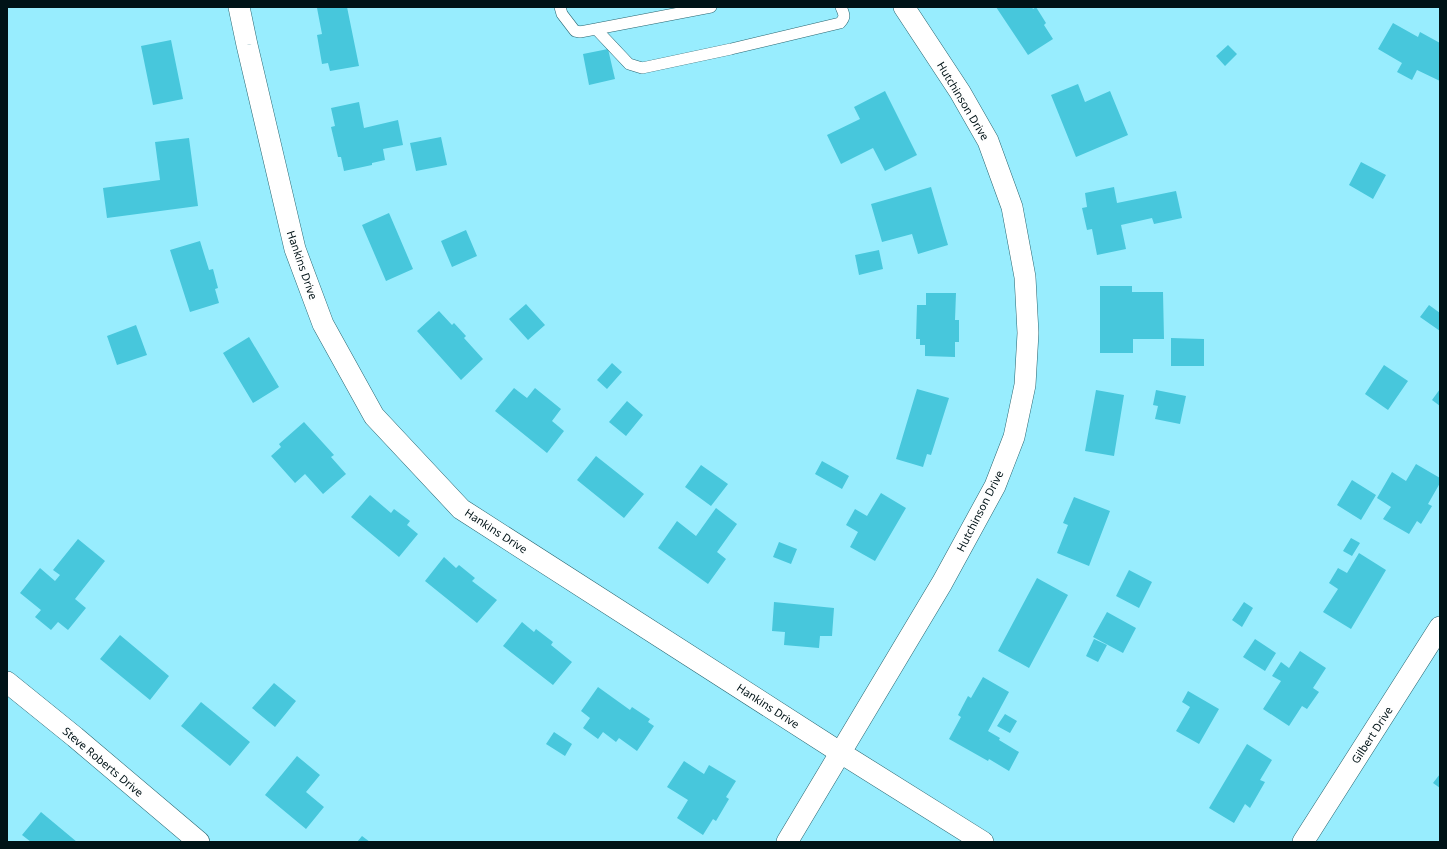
<svg xmlns="http://www.w3.org/2000/svg" width="1447" height="849" font-family="'Noto Sans',sans-serif">
<rect width="100%" height="100%" fill="#98edfe"/>
<path fill="#47c7dc" d="M323,7H347L359,66L330,71L328,63L322,64L317,35L322,34L317,8Z
M996,7H1032L1033,9L1036,7L1046,23L1044,25L1053,39L1028,55Z
M1393,23L1418,37L1420,32L1440,43L1439,49L1440,50V81L1417,70L1412,80L1397,72L1402,63L1378,49Z
M171,40L183,99L153,105L141,46Z
M1228,45L1237,54L1225,66L1216,56Z
M608,49L615,79L589,85L583,54Z
M1078,84L1085,102L1110,91L1128,135L1076,157L1051,95Z
M885,91L917,155L885,171L873,148L841,164L827,135L860,119L854,107Z
M359,102L364,128L398,120L403,145L383,149L385,160L372,163V165L344,171L341,157H338L331,127L335,126L331,108Z
M441,137L447,165L416,171L410,143Z
M189,138L198,206L107,218L103,188L160,180L155,142Z
M1361,162L1386,175L1373,199L1349,185Z
M931,187L948,245L918,254L912,234L882,242L871,204Z
M1114,187L1117,203L1176,191L1182,218L1154,224L1152,218L1121,225L1126,249L1097,255L1092,229L1087,230L1082,208L1087,207L1085,193Z
M389,213L413,269L386,281L362,225Z
M466,230L477,256L452,267L441,241Z
M200,241L209,270L213,269L218,288L215,289L219,303L190,312L170,250Z
M879,250L883,269L859,275L855,255Z
M1100,286H1132V292H1163L1164,339H1133V353H1100Z
M926,293H956L955,320H959V342H955V357L925,356V345H920V339H916L917,305H926Z
M526,304L545,325L528,340L509,319Z
M1429,305L1440,313V331L1420,317Z
M439,311L452,325L454,323L466,336L464,338L483,359L461,380L417,331Z
M136,325L147,355L117,365L107,336Z
M249,337L279,387L253,403L223,353Z
M1171,338L1204,339V366H1171Z
M612,363L622,372L607,389L597,380Z
M1384,365L1408,381L1388,410L1365,394Z
M514,388L527,398L535,388L561,409L552,421L564,431L547,453L495,411Z
M917,389L949,398L931,455L927,454L923,467L896,459Z
M1440,389V406L1432,400Z
M1096,390L1124,395L1114,456L1085,451Z
M1156,390L1186,396L1180,424L1155,419L1158,406L1153,405Z
M627,401L643,415L626,436L609,422Z
M304,422L334,455L331,457L346,474L323,494L305,474L295,483L271,456L281,447L279,444Z
M596,456L644,494L624,518L577,480Z
M822,461L849,476L842,489L815,474Z
M1416,464L1440,478V483L1428,504L1432,506L1421,524L1417,521L1409,534L1383,519L1391,507L1377,498L1392,472L1406,481Z
M701,465L728,484L711,506L685,487Z
M1352,480L1376,495L1361,520L1337,505Z
M881,493L906,508L875,561L850,547L858,532L846,525L855,509L867,516Z
M370,495L391,513L394,509L410,521L407,525L418,534L399,557L351,517Z
M1074,497L1110,511L1089,566L1057,553L1068,525L1063,523Z
M716,508L737,524L717,552L726,559L708,584L658,548L677,521L696,536Z
M1351,538L1360,543L1352,556L1343,551Z
M78,539L105,561L75,599L86,608L68,630L58,622L51,630L35,617L41,610L20,593L40,568L55,581L60,575L53,570Z
M779,542L797,549L791,564L773,557Z
M1359,553L1386,570L1351,629L1323,612L1338,589L1329,583L1338,568L1347,573Z
M444,557L456,568L459,565L475,578L472,581L497,600L477,623L425,581Z
M1129,570L1152,582L1139,608L1116,596Z
M1037,578L1068,595L1029,668L998,651Z
M774,602L834,608L832,636H820L819,648L784,645L785,632L772,631Z
M1244,602L1253,608L1242,627L1232,620Z
M1107,612L1136,628L1123,653L1093,637Z
M522,622L534,632L536,629L553,642L551,645L572,662L553,685L503,646Z
M120,635L169,676L150,700L100,659Z
M1094,639L1107,645L1098,662L1086,656Z
M1255,639L1276,653L1265,671L1243,657Z
M1300,651L1326,668L1313,688L1319,692L1307,709L1302,706L1289,726L1263,709L1281,681L1272,676L1281,662L1289,668Z
M983,677L1009,692L988,731L1000,738L999,740L1019,752L1009,771L989,759L988,761L949,739L961,717L958,715L968,696L971,698Z
M274,683L296,701L275,727L252,708Z
M598,687L630,710L632,707L650,719L648,722L654,726L637,751L619,738L616,742L603,732L598,739L583,728L590,718L581,711Z
M1188,691L1219,709L1199,744L1176,731L1190,707L1182,702Z
M201,702L250,742L230,766L181,726Z
M1005,714L1017,721L1010,733L997,726Z
M554,732L572,744L565,756L546,744Z
M1247,744L1272,760L1260,780L1265,782L1250,808L1245,804L1234,823L1209,808Z
M297,756L320,775L306,792L324,807L306,829L265,795Z
M684,761L704,774L709,765L736,781L726,797L729,799L716,821L713,819L703,835L677,818L688,800L667,787Z
M1440,774V788L1433,783Z
M41,812L77,842H31L22,835Z
M362,836L370,842H357Z"/>
<g fill="none" stroke-linecap="round" stroke-linejoin="round">
<g stroke="#286570" stroke-width="12">
<path id="service" d="M560,7L562,14L575,31L580,32L596,29
M711,7L596,29L629,64L642,68L731,49L840,23C846,17 844,14 841,7"/>
</g>
<g stroke="#286570" stroke-width="22">
<path id="minor" d="M239,7L247,45L295,249L323,324L374,416L461,509L841,753L983,842
M7,682L75,737L199,842
M787,842L942,583L995,486L1014,437L1025,385L1028,333L1025,277L1012,207L988,141L960,92L904,7
M1303,842L1440,627"/>
</g>
<use href="#service" stroke="#fff" stroke-width="11"/>
<use href="#minor" stroke="#fff" stroke-width="21"/>
</g>
<g text-anchor="middle" stroke-width="4" stroke-linejoin="round" paint-order="stroke">
<g font-size="11" fill="#001317" stroke="#fefefe">
<text transform="translate(963 101) rotate(59)" y="4">Hutchinson Drive</text>
<text transform="translate(302 265) rotate(71)" y="4">Hankins Drive</text>
<text transform="translate(980 511) rotate(-63)" y="4">Hutchinson Drive</text>
<text transform="translate(496 531) rotate(33)" y="4">Hankins Drive</text>
<text transform="translate(768 706) rotate(33)" y="4">Hankins Drive</text>
<text transform="translate(1372 735) rotate(-57)" y="4">Gilbert Drive</text>
<text transform="translate(103 762) rotate(40)" y="4">Steve Roberts Drive</text>
</g>
</g>
<rect width="1447" height="849" fill="none" stroke="#001317" stroke-width="16"/>
</svg>
